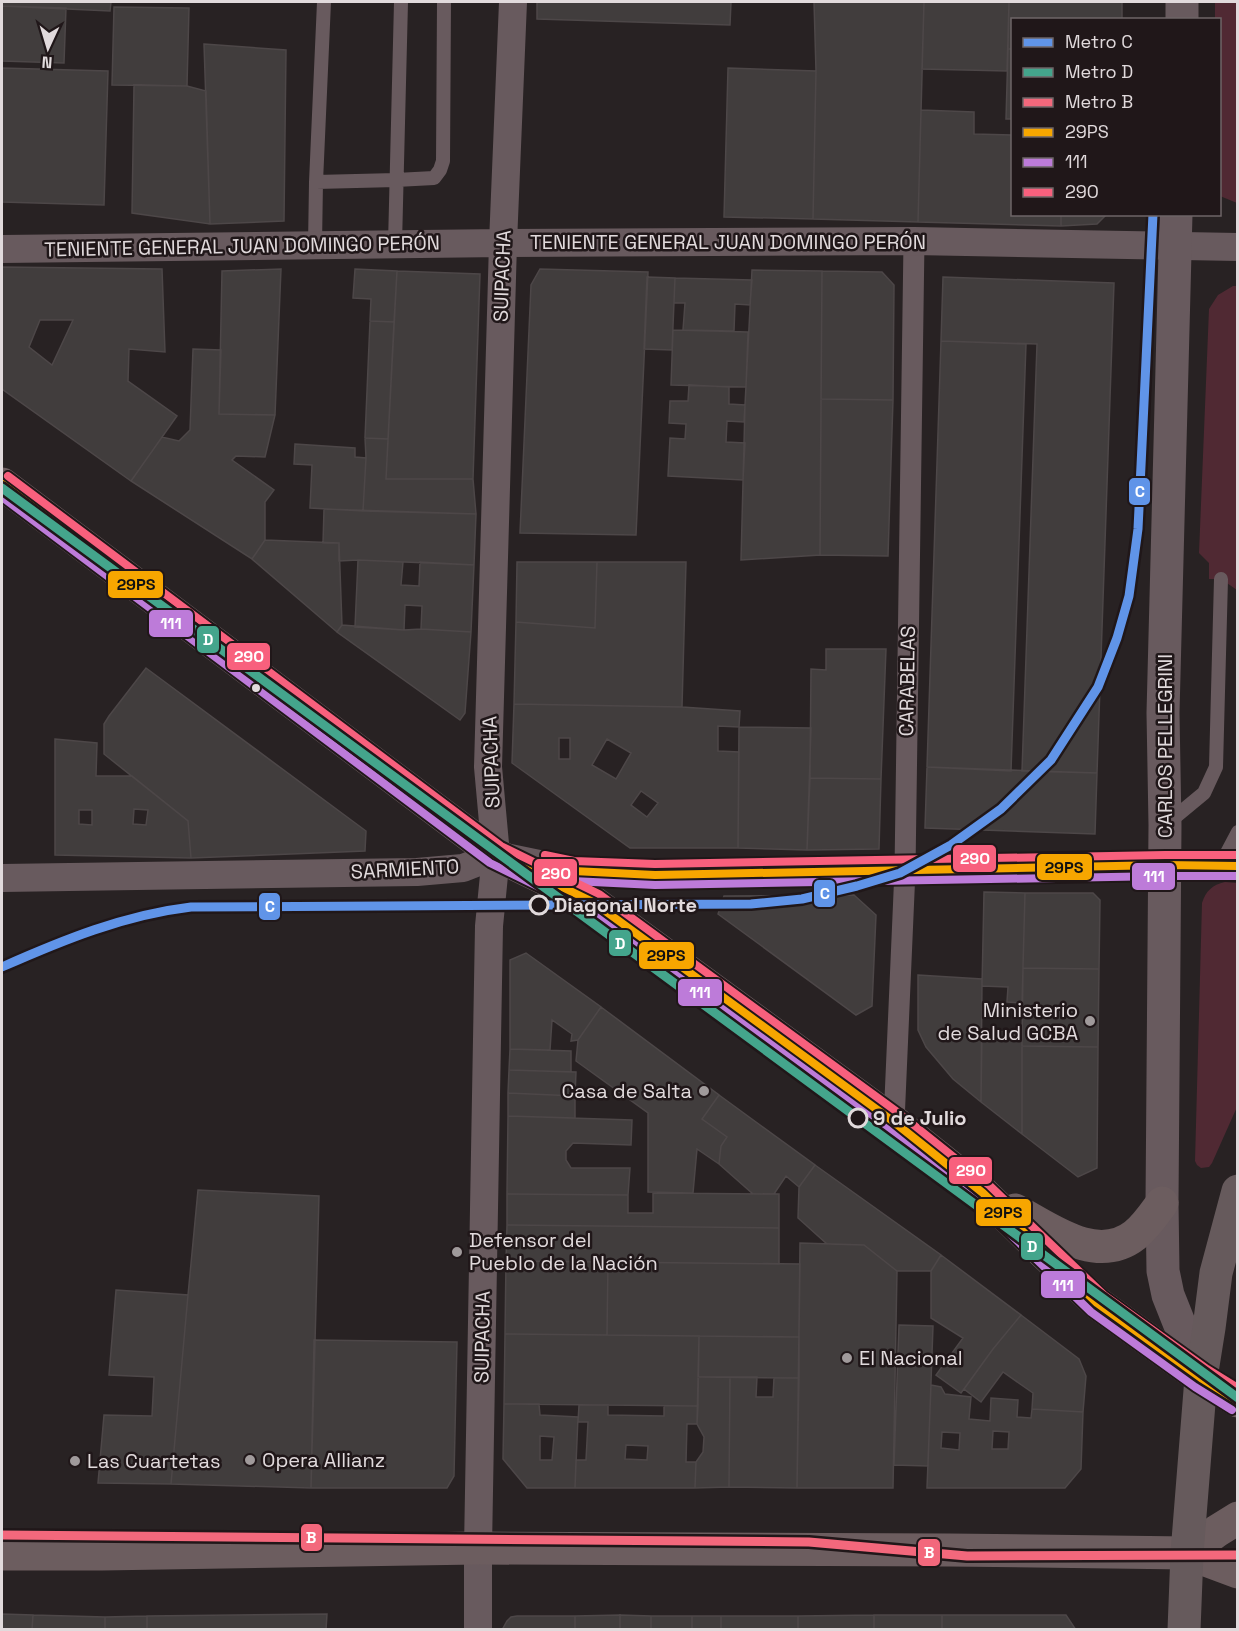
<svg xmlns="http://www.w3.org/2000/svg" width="1239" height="1631" font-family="'Space Grotesk',sans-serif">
<rect width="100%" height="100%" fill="#282223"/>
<path fill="#502933" d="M1215,2H1237V203L1220,196V20L1215,19Z
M1233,286H1237V590L1221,579H1209V563L1199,553L1209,309L1218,295Z
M1225,882L1237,883V1107L1212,1163L1209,1167L1201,1168L1197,1165L1195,1161L1202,903C1206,891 1212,885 1225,882Z"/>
<path fill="#413d3d" stroke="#4d4748" stroke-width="1.5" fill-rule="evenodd" d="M2,2H111L110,11L2,6Z
M537,2H731L730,25L537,19Z
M814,2H924L918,222L813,219L816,71Z
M924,2H1009L1007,71L922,69Z
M1009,2H1122V20H1012V49H1008Z
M2,6L66,8L64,63L2,61Z
M114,7L189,8L187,86L112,85Z
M204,44L286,50L284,221L210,224Z
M1008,49H1012V119H1006Z
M2,68L108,71L104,205L2,202Z
M728,68L816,71L813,219L724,217Z
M134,85L187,86L206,91L210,224L132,213Z
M921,110L974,112V134L1012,135V214H1061V226L918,222Z
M1061,214H1107L1097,224L1061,226Z
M2,267L162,269L165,352L129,349L128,381L177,416L131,481L2,389ZM40,320H73L52,365L29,347Z
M281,269L275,415L219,414L222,271Z
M355,269L397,271L394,322L370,321L371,299L353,298Z
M540,269L648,272L636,535L520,533L531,285Z
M752,270L822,271L820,555L741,560L745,405Z
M397,271L480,274L473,479H386Z
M822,271L882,272L894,285L893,400L821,399Z
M647,277L675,278L672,350L644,349Z
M943,277L1114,283L1097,773L1022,771L1037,344L941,341Z
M675,278L752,280L750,305L735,304L734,331L683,330L685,303H674Z
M370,321L394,322L388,439L365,438Z
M673,330L748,332L746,387L671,385Z
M941,341L1026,344L1011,771L927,767Z
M193,349L221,350L219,414L275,415L265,457L236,456L232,460L274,490L265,502V540L252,559L131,481L162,437L179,441L190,430Z
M689,385L729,387V404L745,405L744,422L727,421L726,442L745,443L743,480L668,476L670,438L685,439L686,424L669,423L670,401H688Z
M821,399L893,400L888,556L820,555Z
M365,438L388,439L386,479H473L476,514L363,511L366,458Z
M295,444L355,448V457L366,458L363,511L310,508L312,465L294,464Z
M324,509L476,514L474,565L358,560L339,561V543H323Z
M265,540L339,543L342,625L337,632L252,559Z
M358,560L403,562L401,585L419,586L420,562L474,565L471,632L421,629L422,606L405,605L404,630L355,627Z
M517,562H597L595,628L516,622Z
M597,562H686L682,707L514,704L516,622L595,628Z
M342,625L404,630L421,629L471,632L465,713L460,720L337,632Z
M826,649H886L881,779L810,778L811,669L826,670Z
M146,668L366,831L365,851L191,858L188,821L104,754V724L109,716Z
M514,704L682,707L740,711L739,727L718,726V751L739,752L738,848H630L512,763ZM559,738H570V759H559ZM607,739L631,753L616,779L592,765ZM641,791L658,803L647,817L631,805Z
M739,727L811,728L807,850L738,848Z
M55,739L97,743L96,776H132L188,821L191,858L55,855ZM134,809L148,810L146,825L133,824ZM79,810H92V825L79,824Z
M927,767L1097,773L1095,834L925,828Z
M810,778L881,779L879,849L807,850Z
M984,892L1025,893L1022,1003L1007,1002L1008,987L982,986Z
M1025,893H1093L1100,900L1099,969L1023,968Z
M854,895L876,915L872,1006L856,1015L718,914L724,896Z
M526,953L601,1007L578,1040L571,1041L572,1034L552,1020L550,1050L510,1049V960Z
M1023,968L1099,969L1098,1047L1022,1046Z
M918,975L982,979L981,1102L953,1079L926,1047L918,1030Z
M601,1007L719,1095L702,1119L727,1137L721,1146L719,1164L697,1149L693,1193L648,1192V1113L576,1061L578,1040Z
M982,1031L1022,1032V1134L981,1102Z
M1022,1046L1098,1047L1097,1168L1078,1177L1022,1134Z
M510,1049L571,1051V1072L509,1070Z
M509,1070L576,1072L575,1096L508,1093Z
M508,1093L575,1096V1118L508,1116Z
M719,1095L815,1165L799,1187L786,1176L774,1194H753L719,1164L721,1146L727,1137L702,1119Z
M508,1116L632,1120L631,1145L573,1143L566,1151V1160L571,1168H630L628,1195L507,1194Z
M815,1165L941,1255L931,1271H897L864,1245L827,1244L798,1218L799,1187Z
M198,1190L319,1196L311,1488L171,1484L188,1295Z
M653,1193L779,1194V1228L507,1225V1194L628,1195V1213H653Z
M507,1225L779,1228V1264L506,1261Z
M800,1243L864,1245L897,1271L893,1488H797Z
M941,1255L1021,1315L993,1349L961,1393L936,1375L963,1338L931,1318V1271Z
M506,1261L608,1262L607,1335L505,1334Z
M608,1262L800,1264L799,1337L607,1335Z
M116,1290L188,1295L171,1484L98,1483L104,1415L152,1416L154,1377L109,1375Z
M1021,1315L1079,1359L1086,1376L1083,1412L1032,1409L1033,1393L1003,1372L981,1402L964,1389L993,1349Z
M899,1325L933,1326L928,1466L894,1465Z
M505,1334L699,1336L698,1406L504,1404Z
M699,1336L799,1337V1378L698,1377Z
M314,1340L457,1342L454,1476L447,1488H311Z
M698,1377H730L729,1487L695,1488L696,1462L703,1452L704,1437L697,1424Z
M730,1377H757L756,1397H773L774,1378H799L797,1488L729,1487Z
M931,1385L941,1387L945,1394L971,1397L969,1419L990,1421L991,1398L1018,1400L1017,1417L1031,1418L1032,1409L1083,1412L1081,1469L1065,1488H927ZM993,1431L1009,1432L1008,1449H992ZM942,1432L960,1433L959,1450L941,1448Z
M504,1404H539L540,1415L578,1417L575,1488H527L503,1459ZM540,1436L554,1437L552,1460H540Z
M579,1405H608V1415L664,1416V1406H698L697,1424H687L686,1462H696L695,1488H575L576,1460H586L588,1422H578ZM626,1445L648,1446L647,1460L625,1459Z
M2,1614L33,1615L32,1630H2Z
M327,1614L326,1630H147V1616Z
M33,1615L105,1617V1630H32Z
M620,1615L651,1616V1630H620Z
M620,1615V1630H575V1616Z
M874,1615V1630H798V1616Z
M874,1615H942V1630H874Z
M942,1615H1066L1076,1630H942Z
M147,1616V1630H105V1617Z
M517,1616H575V1630H502L507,1621L511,1617Z
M651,1616H692V1630H651Z
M692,1616H721V1630H692Z
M721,1616H798V1630H721Z"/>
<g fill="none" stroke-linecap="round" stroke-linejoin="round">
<path stroke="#685a5e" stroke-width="14" d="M324,2L316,182L396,180L434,178L440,170L443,161L444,2
M395,244L401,2
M315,245L316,182
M1169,822L1204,793L1216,767L1221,579
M1220,866L1238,832"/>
<path stroke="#685a5e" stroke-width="21" d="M894,1122L905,870L914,241"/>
<path stroke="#685a5e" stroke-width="28" d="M2,249L503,243L914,241L1238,247
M2,878L417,872L463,868L496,855L573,871L655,875L1165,865L1238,866
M478,1630V1548L489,926L496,855L488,767L503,243L513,2"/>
<path stroke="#685a5e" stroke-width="33" d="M1182,20V2
M1176,214L1163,713L1165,825L1162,1203L1163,1271L1168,1295L1201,1378"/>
<path stroke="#6c5d5f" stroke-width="33" d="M2,484L496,855L593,902L894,1122L983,1193L1043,1252L1097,1303L1201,1378L1238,1401
M1015,1210C1050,1229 1097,1265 1135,1235C1146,1226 1154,1214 1162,1203
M1187,1553L1217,1531L1238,1518
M2,1554H102L478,1548L949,1550L1187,1553L1238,1572"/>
<path stroke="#665a5c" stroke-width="33" d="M1184,1630L1187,1553L1201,1378L1209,1328L1216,1273L1238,1191"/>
<g stroke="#201719" stroke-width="12">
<path id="bus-1" d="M2,484L496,855L593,902L894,1122L983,1193L1097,1303L1201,1378L1238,1401
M543,865L573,871L655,875L1165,865L1238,866"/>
</g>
<g stroke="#201719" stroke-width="12">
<path id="bus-2" d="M2,497L490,863L588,911L888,1130L976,1201L1091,1312L1195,1387L1232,1410
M541,875L572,881L655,885L1165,876H1238"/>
</g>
<g stroke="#201719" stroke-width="12">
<path id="bus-3" d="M8,476L501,846L599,894L900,1114L990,1186L1104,1295L1207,1369L1238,1388
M545,855L574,861L655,864L1165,855H1238"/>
</g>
<use href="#bus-1" stroke="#f7a600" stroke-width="8"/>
<use href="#bus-2" stroke="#bd7bd9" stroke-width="8"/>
<use href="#bus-3" stroke="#f8607d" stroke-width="8"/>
<g stroke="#201719" stroke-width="14">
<path id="metro-1" d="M2,967C63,940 124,915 191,907L751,904L802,899L857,886L900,873L951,845L1001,809L1051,760L1098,687L1117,638L1129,596L1138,529L1153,214"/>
</g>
<g stroke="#201719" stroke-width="14">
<path id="metro-2" d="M2,488L1238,1398"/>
</g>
<g stroke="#201719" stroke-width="14">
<path id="metro-3" d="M2,1535L809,1542L967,1556L1238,1555"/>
</g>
<use href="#metro-1" stroke="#6094e8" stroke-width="9"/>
<use href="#metro-2" stroke="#44a58c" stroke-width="9"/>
<use href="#metro-3" stroke="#f3687c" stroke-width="9"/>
</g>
<circle fill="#e1dadc" stroke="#201719" stroke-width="2" cx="256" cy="688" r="5"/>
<g fill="#201719" stroke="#e1dadc" stroke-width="3">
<circle cx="539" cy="905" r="9"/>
<circle cx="858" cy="1118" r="9"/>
</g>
<g fill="#a09a9b" stroke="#201719" stroke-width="2">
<circle cx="1090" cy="1021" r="6"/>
<circle cx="704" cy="1091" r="6"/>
<circle cx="457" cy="1252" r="6"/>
<circle cx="847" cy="1358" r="6"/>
<circle cx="250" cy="1460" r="6"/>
<circle cx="75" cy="1461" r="6"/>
</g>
<g text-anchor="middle" stroke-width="5" stroke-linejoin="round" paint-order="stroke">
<g font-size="20" fill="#e1dadc" stroke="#201719">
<text x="728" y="249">TENIENTE GENERAL JUAN DOMINGO PERÓN</text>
<text transform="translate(242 246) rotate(-1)" y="7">TENIENTE GENERAL JUAN DOMINGO PERÓN</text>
<text transform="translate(502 276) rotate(-88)" y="7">SUIPACHA</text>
<text transform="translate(907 681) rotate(-89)" y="7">CARABELAS</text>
<text transform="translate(1165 746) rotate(-90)" y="7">CARLOS PELLEGRINI</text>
<text transform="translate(491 762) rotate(-92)" y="7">SUIPACHA</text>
<text transform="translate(405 869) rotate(-3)" y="7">SARMIENTO</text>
<text transform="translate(482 1337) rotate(-89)" y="7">SUIPACHA</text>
</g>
<g font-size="20" font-weight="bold" fill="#e1dadc" stroke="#201719" text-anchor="start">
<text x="554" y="912">Diagonal Norte</text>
<text x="873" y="1125">9 de Julio</text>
</g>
<g font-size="20" fill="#e1dadc" stroke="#201719" text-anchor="start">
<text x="1078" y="1017" text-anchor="end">Ministerio<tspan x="1078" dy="23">de Salud GCBA</tspan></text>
<text x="692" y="1098" text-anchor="end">Casa de Salta</text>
<text x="469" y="1247">Defensor del<tspan x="469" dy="23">Pueblo de la Nación</tspan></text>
<text x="859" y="1365">El Nacional</text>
<text x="262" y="1467">Opera Allianz</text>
<text x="87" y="1468">Las Cuartetas</text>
</g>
</g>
<g stroke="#201719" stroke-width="2">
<rect x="1128" y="477" width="23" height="29" rx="6" fill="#6094e8"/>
<rect x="107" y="570" width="57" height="29" rx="6" fill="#f7a600"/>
<rect x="148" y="609" width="46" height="29" rx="6" fill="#bd7bd9"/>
<rect x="196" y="625" width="24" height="29" rx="6" fill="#44a58c"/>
<rect x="226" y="642" width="45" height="29" rx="6" fill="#f8607d"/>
<rect x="952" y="844" width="45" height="29" rx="6" fill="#f8607d"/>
<rect x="1036" y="853" width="57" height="28" rx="6" fill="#f7a600"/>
<rect x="533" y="858" width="45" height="29" rx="6" fill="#f8607d"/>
<rect x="1131" y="862" width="45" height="29" rx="6" fill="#bd7bd9"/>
<rect x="813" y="879" width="23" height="29" rx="6" fill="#6094e8"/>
<rect x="258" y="892" width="23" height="29" rx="6" fill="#6094e8"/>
<rect x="608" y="929" width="24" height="28" rx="6" fill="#44a58c"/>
<rect x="638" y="941" width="57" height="29" rx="6" fill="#f7a600"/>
<rect x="677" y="978" width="46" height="29" rx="6" fill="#bd7bd9"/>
<rect x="948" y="1156" width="45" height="29" rx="6" fill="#f8607d"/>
<rect x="975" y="1198" width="57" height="29" rx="6" fill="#f7a600"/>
<rect x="1020" y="1232" width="24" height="29" rx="6" fill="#44a58c"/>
<rect x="1040" y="1270" width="46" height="29" rx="6" fill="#bd7bd9"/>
<rect x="300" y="1523" width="23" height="29" rx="6" fill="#f3687c"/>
<rect x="917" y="1538" width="24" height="29" rx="6" fill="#f3687c"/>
</g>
<g font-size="16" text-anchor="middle" font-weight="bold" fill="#fff">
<text x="1140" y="497">C</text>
<text x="171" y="629">111</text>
<text x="208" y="645">D</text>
<text x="249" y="662">29O</text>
<text x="975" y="864">29O</text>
<text x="556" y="879">29O</text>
<text x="1154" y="882">111</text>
<text x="825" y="899">C</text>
<text x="270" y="912">C</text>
<text x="620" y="949">D</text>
<text x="700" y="998">111</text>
<text x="971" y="1176">29O</text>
<text x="1032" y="1252">D</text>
<text x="1063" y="1291">111</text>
<text x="311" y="1543">B</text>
<text x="929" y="1558">B</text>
</g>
<g font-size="16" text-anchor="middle" font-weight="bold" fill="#111">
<text x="136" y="590">29PS</text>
<text x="1064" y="873">29PS</text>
<text x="666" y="961">29PS</text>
<text x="1003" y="1218">29PS</text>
</g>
<rect width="1239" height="1631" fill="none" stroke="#e1dadc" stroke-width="6"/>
<rect x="1011" y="18" width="210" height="198" fill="#201719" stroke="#6d6567" stroke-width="1.5"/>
<rect x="1023" y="38" width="30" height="9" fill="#6094e8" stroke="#6d6567" stroke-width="1.5"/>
<text x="1065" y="48" font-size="18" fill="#e1dadc">Metro C</text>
<rect x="1023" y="68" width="30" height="9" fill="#44a58c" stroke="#6d6567" stroke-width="1.5"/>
<text x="1065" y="78" font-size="18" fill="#e1dadc">Metro D</text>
<rect x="1023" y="98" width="30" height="9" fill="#f3687c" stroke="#6d6567" stroke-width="1.5"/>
<text x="1065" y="108" font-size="18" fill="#e1dadc">Metro B</text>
<rect x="1023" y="128" width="30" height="9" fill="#f7a600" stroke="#6d6567" stroke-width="1.5"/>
<text x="1065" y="138" font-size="18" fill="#e1dadc">29PS</text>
<rect x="1023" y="158" width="30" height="9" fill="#bd7bd9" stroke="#6d6567" stroke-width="1.5"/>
<text x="1065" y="168" font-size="18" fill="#e1dadc">111</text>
<rect x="1023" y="188" width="30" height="9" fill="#f8607d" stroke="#6d6567" stroke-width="1.5"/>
<text x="1065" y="198" font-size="18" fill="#e1dadc">29O</text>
<g transform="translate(48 48) rotate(184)" stroke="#201719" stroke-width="4.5" paint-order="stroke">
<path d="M0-4.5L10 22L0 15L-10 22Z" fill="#e1dadc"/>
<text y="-9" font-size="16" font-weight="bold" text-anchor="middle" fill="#e1dadc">N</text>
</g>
</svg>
